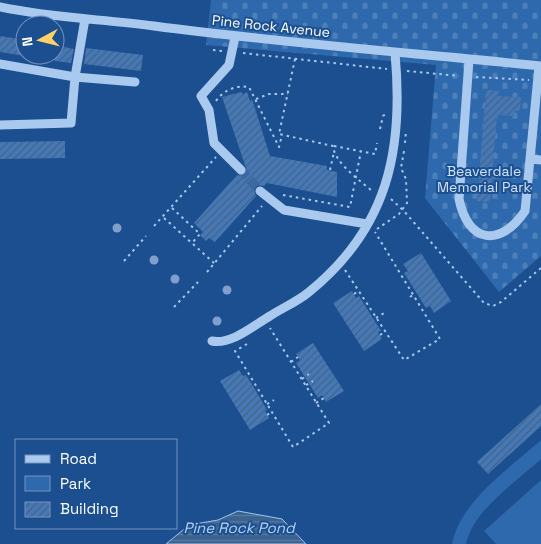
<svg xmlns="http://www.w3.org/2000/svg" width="541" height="544" font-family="'Space Grotesk',sans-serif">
<defs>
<pattern id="cemetery-stones" width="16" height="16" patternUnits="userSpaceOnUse" patternTransform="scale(1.25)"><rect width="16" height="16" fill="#2e69ad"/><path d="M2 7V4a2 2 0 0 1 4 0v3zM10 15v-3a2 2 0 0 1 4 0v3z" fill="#4d80b9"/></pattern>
<pattern id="water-rules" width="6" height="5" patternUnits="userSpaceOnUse" patternTransform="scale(1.25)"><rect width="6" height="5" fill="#3c6290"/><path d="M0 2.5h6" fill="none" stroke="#597aa1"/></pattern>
<pattern id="building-hatch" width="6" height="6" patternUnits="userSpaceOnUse" patternTransform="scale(1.25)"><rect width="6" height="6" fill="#4478b7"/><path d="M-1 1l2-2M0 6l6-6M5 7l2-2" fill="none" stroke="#486282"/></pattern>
</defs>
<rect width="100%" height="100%" fill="#1b4f8f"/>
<path fill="#2e69ad" d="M541,440V459C516,482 473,510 466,544H452C461,500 509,469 541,440Z
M541,480V544H496L484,531Z"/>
<path fill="url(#cemetery-stones)" d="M211,0H541V256L499,292L425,198L436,65L206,45Z"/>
<path fill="url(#water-rules)" stroke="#9cc4f0" d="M238,511L282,519L306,544H166L189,525L218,520Z"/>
<path fill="url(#building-hatch)" d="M0,36L25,40V56L0,52Z
M55,45L74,49L71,63L55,61Z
M86,48L143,55L141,71L84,64Z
M486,90L499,91L498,96L521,97L520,111H515L514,116L497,115L490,202L477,201Z
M241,92L243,94L247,92L250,101L252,99L270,156L327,166V170L337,172V197L267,183L264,186L258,185L254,190L256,196L215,242L209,238L206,241L200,235L203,232L194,223L237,175L243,176L247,171L222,97Z
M65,141V158L0,159V142Z
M421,253L451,301L434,313L430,306L426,308L404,273L408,271L403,264Z
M352,291L356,298L359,296L381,331L378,332L382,339L364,351L333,303Z
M313,343L344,391L326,402L322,395L318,398L296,363L300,360L296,354Z
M239,370L243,376L246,375L253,386L267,410L265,411L269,418L250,430L220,381Z
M541,404V426L488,474L477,462Z"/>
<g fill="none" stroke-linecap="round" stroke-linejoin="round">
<path stroke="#3d69a0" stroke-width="9" stroke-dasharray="9 4.5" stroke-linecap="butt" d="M241,170L260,191"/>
<path stroke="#a9c9ee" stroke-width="2" stroke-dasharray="2.5 4" stroke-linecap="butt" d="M213,50L223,51
M243,53L387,69
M295,59L279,134L333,146C335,164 360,180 373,192
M407,71L459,76
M476,77L529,80
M256,99L269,94H288
M216,101C224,90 235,85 249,87L279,147L282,135
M380,129L383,116L387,113
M405,143L406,131
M334,146L375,154L377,143
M330,170L334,152
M283,195L350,207L361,151
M391,199L403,210L484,303L493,306L501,302L541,268
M172,208L200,234L192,243
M164,218L214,263
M154,226L216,157
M377,229L399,214L407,203L406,179L401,168L404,151
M124,261L146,236
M345,270L404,360L440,339L375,232
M207,272L262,206
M354,294L359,291
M410,297L414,294
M174,307L198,282
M376,318L384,313
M380,335L385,332
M247,344L235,351L293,447L329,423L270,328
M291,362L298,357
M302,379L309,374
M306,385L313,381
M316,403L324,398
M267,404L274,400
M267,415L272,412"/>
<path stroke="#a9c9ee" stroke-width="9" d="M0,7C51,18 102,19 154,26C283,43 412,53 541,66
M235,37L229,65L201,96L209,110L214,143L241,170
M469,60L459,199C468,243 500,248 525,211L539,66
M0,64L75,77L135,82
M0,125L71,123L75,77L85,19
M531,159L541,160
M260,191L284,210L367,224
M212,341C231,345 253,326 270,316C282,308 297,302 309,292C388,228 404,150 395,53"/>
</g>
<g fill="#7ea0ca">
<circle cx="117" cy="228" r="4.5"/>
<circle cx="154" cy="260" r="4.5"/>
<circle cx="175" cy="279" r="4.5"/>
<circle cx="227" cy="290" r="4.5"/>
<circle cx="217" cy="321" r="4.5"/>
</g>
<g text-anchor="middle" stroke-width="4" stroke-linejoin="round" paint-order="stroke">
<g font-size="14" fill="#fff" stroke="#1b4f8f">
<text transform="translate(271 26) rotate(6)" y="5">Pine Rock Avenue</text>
</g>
<g font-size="14" fill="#cfe3fa" stroke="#1b4f8f">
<text x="484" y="176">Beaverdale<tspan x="484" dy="16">Memorial Park</tspan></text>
</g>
<g font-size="15" font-style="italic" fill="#b5d3f5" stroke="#1b4f8f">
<text x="239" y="533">Pine Rock Pond</text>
</g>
</g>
<rect x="15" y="439" width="162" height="90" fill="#1b4f8f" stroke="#7695bc"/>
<rect x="25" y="455" width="25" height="8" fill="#a9c9ee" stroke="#7695bc"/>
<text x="60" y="464" font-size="15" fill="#ffffff">Road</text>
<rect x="25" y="476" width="25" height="15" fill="#2e69ad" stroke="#7695bc"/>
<text x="60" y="489" font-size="15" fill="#ffffff">Park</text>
<rect x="25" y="502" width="25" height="15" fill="url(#building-hatch)" stroke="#7695bc"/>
<text x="60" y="514" font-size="15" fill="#ffffff">Building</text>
<g transform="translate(40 40) rotate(263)"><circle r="24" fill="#1b4f8f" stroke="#7695bc"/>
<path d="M0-4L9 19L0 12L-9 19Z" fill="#ffd166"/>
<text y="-8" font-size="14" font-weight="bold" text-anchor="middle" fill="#ffffff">N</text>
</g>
</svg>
